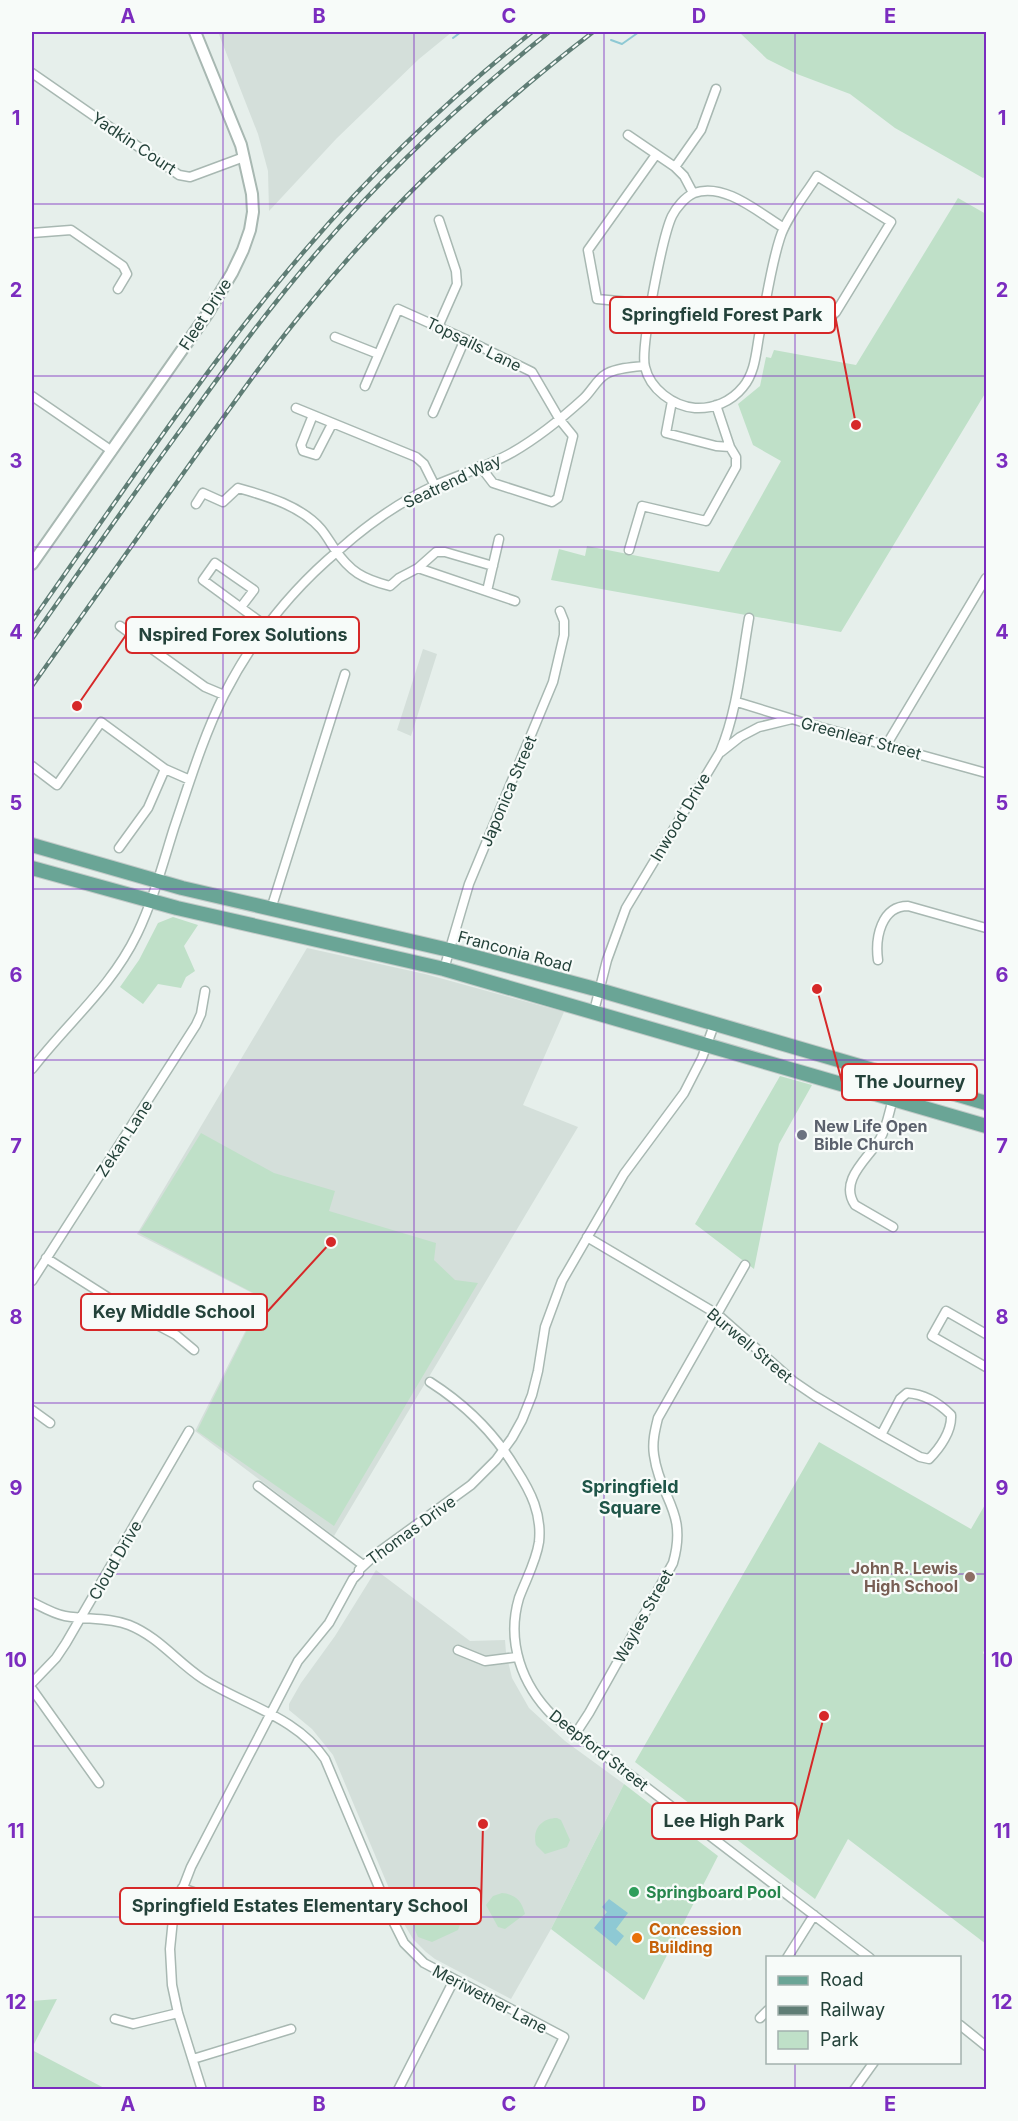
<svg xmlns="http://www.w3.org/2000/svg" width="1018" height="2121" font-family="Inter,sans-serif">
<rect width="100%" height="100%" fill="#e6efeb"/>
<path fill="#d4dfda" d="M218,32H452L419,59L337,138L269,211L268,171L258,134Z
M423,649L437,654L411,736L397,730Z
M307,948L425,974L564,1012L523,1105L578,1127L334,1536L195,1431L262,1298L137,1234Z
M376,1570L470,1641L505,1640L506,1653L512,1678L529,1708L565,1741L624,1784L551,1929L511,1999L435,1959L426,1952L413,1939L404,1924L333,1755L312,1729L289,1710V1704L301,1683L335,1636Z"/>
<path fill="#bfe0c8" d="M739,32H986V176L983,178L895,128L850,94L797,74L767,59Z
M958,198L986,214V392L841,632L551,580L559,549L585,556L587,546L719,572L781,461L753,445L738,404L760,386L766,357L771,358L774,350L856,365Z
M173,917L198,925L184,946L195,971L186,977L181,988L158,984L143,1004L120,987L139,960L158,923Z
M780,1076L812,1085L779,1144L754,1269L695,1224Z
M201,1133L274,1173L335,1191L329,1211L436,1243L434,1260L455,1280L478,1283L334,1526L197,1431L263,1298L139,1233Z
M819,1442L971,1529L986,1503V1646L983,1653L986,1656V1944L848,1839L815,1899L635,1762Z
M624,1784L718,1856L644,2000L551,1929Z
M557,1818L561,1820L570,1840L567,1847L545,1854L536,1845C532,1830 541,1818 557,1818Z
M502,1893C515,1894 522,1901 525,1914L505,1929L498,1927L486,1905L493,1896Z
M450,1898L461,1922L458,1930L432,1942L418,1937L409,1916Z
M57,1999L32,2048V2001Z
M32,2050L106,2089H32Z"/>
<path fill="#8ec9d4" d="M609,1899L628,1913L616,1929L624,1936L616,1946L594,1928L607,1912L602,1907Z"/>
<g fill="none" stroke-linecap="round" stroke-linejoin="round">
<path stroke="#8ec9d4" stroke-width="2" d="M453,38L461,32
M611,40L622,44L639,32"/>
<g stroke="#a8b8b2" stroke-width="11">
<path id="minor" d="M32,73L179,175L190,177L244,157
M628,135L675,167L684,176L693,193
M675,167L701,130L716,89
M32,233L71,230L123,266L127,274L118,289
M652,304L597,299L588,250L655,156
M765,305L823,319L830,318L836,312L891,222L817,176C806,194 786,218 780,238C770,269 766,304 759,336C756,353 755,373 743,387C731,402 713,409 695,408C673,406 650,389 645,367C640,348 663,235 672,216C676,208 685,197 694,193C725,182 759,213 784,228
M438,327L457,284L456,271L439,220
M335,337L378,354
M365,386L398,309L465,339L532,372L560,420L573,436L558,498L552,502L493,483L480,466
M32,396L112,451
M716,405L730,447
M296,408L416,457L424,464L435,486
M433,413L465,339
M313,415L301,445L303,451L316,455L332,424
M196,504L203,493L223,502L238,488C267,496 301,506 321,529C326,535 330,542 334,548C350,572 363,579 390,586L399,578L418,568L436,552H445L493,566
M629,550L642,506L706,521L736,467V457L730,447L716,446L666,433L672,401
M418,568L515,601
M487,591L499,539
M241,607L254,590L215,563L203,580L266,626
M120,626L205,687L224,695
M737,702L802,722L986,773
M887,744L986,578
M721,752L740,737L759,727L792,719
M32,766L57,785L101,722L165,769L190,780
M119,848L148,808L165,769
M271,909L345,674
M878,960C875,938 881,906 908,906L986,928
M444,969L469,884L553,682L564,635V621L560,611
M594,1011L607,960L626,908L720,752C738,709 741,663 749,618
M32,1069C68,1022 111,988 137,934C153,901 163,863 174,828C189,784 203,737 224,695C252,640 291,590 339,550C368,524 401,501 436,485C461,474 489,466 513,452C539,437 561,419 583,399C591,392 597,379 606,374C617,368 632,367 644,366
M893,1099C889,1112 887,1127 880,1139C869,1158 838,1180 855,1205L893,1227
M587,1237L717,1314L793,1381L815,1396L881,1435
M46,1258L123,1307L176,1335L194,1350
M32,1281L196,1025L201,1014L205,991
M986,1334L946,1311L932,1336L986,1367
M430,1382C466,1405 494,1432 516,1469C531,1492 542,1514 539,1542C536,1562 526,1579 519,1598C506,1642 522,1685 553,1716L870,1958
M907,1393C923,1394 939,1403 951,1415C952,1431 940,1448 929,1459L920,1457L881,1435L900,1399Z
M32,1410L50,1423
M258,1486L363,1565
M32,1602C42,1607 54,1614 65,1616C87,1620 108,1617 129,1625C159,1637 177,1662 203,1679C244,1705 297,1717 325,1759L393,1921L404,1943L424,1963L564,2037L538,2090
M458,1650L485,1661L517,1657
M32,1683L56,1658L66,1643L189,1431
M32,1689L99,1783
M576,1733L589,1713L673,1563C688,1511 660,1499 654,1455C652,1442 655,1430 658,1418L745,1265
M182,1888L252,1913
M787,1958L814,1915
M760,2018L768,2010
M115,2019L133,2024L178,2013
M960,2025L986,2046
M193,2059L291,2029
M202,2090L178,2013L172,1985L170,1949L173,1919L179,1898L191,1867L298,1661L329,1623L353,1579L359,1573V1570L376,1554L471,1485L496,1460L512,1438L522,1420L532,1395L538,1371L545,1327L562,1281L624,1174L684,1093L702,1058L714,1025
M398,2090L454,1980
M854,2090L874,2062"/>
</g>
<g stroke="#a8b8b2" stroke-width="14">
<path id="tertiary" d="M32,564L208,313L232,273L243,250L250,230L253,212L252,194L241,145L195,32"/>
</g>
<g stroke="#c2cac8" stroke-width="16">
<path id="primary" d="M32,845L182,888L449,950L599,990L986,1103
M32,868L177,908L444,969L986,1126"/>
</g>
<use href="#minor" stroke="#fff" stroke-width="8"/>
<use href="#tertiary" stroke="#fff" stroke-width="10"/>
<use href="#primary" stroke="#6aa596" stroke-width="14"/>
<g stroke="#5f7d75" stroke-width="4.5">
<path id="rail" d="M32,621C121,495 206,365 307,248C375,169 451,97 532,32
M32,639C83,566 134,493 187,421C229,362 272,304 320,249C389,169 467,98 549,32
M32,686C85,611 139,536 192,461C231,407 269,352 312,301C395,200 490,111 593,32"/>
</g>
<use href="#rail" stroke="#f7fbf9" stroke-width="2" stroke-dasharray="7" stroke-linecap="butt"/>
</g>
<path fill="none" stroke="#7b2cbf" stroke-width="1.5" stroke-opacity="0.55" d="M223,32V2090M414,32V2090M604,32V2090M795,32V1958M32,204H986M32,376H986M32,547H986M32,718H986M32,889H986M32,1060H986M32,1232H986M32,1403H986M32,1574H986M32,1746H986M32,1917H986M795,2062V2090"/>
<circle fill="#6b7280" stroke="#f7fbf9" stroke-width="2" cx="802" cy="1135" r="6"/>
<circle fill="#8d6e63" stroke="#f7fbf9" stroke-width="2" cx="970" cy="1577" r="6"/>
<circle fill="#2e9e5b" stroke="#f7fbf9" stroke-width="2" cx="634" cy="1892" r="6"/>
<circle fill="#e8710a" stroke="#f7fbf9" stroke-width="2" cx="637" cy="1938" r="6"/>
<g text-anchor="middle" stroke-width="4.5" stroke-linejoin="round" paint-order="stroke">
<g font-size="16" fill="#24423a" stroke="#f7fbf9">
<text transform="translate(134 143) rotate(34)" y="6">Yadkin Court</text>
<text transform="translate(205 314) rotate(-57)" y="6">Fleet Drive</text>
<text transform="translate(474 344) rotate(26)" y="6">Topsails Lane</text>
<text transform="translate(452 481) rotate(-25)" y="6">Seatrend Way</text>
<text transform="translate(861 738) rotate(15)" y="6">Greenleaf Street</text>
<text transform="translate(508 791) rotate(-67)" y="6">Japonica Street</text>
<text transform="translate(680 817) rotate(-59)" y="6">Inwood Drive</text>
<text transform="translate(515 951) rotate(15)" y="6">Franconia Road</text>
<text transform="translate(124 1138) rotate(-57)" y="6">Zekan Lane</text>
<text transform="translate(750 1345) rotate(40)" y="6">Burwell Street</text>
<text transform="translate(411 1530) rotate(-36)" y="6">Thomas Drive</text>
<text transform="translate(115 1560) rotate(-60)" y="6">Cloud Drive</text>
<text transform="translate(643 1616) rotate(-61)" y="6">Wayles Street</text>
<text transform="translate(599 1750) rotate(38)" y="6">Deepford Street</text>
<text transform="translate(490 1999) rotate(28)" y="6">Meriwether Lane</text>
</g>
<g font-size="16" font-weight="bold" fill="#5b616d" stroke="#f7fbf9" text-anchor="start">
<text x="814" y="1132">New Life Open<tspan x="814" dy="18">Bible Church</tspan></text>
</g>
<g font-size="16" font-weight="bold" fill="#785e54" stroke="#f7fbf9" text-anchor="end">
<text x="958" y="1574">John R. Lewis<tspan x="958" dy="18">High School</tspan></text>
</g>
<g font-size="16" font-weight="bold" fill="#27864d" stroke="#f7fbf9" text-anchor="start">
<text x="646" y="1898">Springboard Pool</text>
</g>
<g font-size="16" font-weight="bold" fill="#c56008" stroke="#f7fbf9" text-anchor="start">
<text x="649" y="1935">Concession<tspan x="649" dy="18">Building</tspan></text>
</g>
<g font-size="18" font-weight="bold" fill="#1f5548" stroke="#f7fbf9">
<text x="630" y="1493">Springfield<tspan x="630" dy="21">Square</tspan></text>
</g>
</g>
<path fill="none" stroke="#d62828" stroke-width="2" d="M856 425L835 315M77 706L126 635M817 989L842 1082M331 1242L267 1312M824 1716L797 1821M483 1824L481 1906"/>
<g fill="#d62828" stroke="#f7fbf9" stroke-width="2">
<circle cx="856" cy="425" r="6"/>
<circle cx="77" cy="706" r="6"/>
<circle cx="817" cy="989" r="6"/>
<circle cx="331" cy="1242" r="6"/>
<circle cx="824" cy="1716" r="6"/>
<circle cx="483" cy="1824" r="6"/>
</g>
<g fill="#f7fbf9" stroke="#d62828" stroke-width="2">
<rect x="610" y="297" width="225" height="36" rx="6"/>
<rect x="126" y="617" width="233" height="36" rx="6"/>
<rect x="842" y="1064" width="135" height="36" rx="6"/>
<rect x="81" y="1294" width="186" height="36" rx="6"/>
<rect x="652" y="1803" width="145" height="36" rx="6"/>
<rect x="120" y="1888" width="361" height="36" rx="6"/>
</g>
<g font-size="18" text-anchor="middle" font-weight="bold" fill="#24423a">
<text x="722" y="321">Springfield Forest Park</text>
<text x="243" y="641">Nspired Forex Solutions</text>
<text x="910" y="1088">The Journey</text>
<text x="174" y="1318">Key Middle School</text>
<text x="724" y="1827">Lee High Park</text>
<text x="300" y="1912">Springfield Estates Elementary School</text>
</g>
<rect width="1018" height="2121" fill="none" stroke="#f7fbf9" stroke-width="66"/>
<rect x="766" y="1956" width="195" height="108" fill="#f7fbf9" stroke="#a3b1ad" stroke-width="1.5"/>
<rect x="778" y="1976" width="30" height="9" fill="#6aa596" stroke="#a3b1ad" stroke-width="1.5"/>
<text x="820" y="1986" font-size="18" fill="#24423a">Road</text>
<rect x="778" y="2006" width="30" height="9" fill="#5f7d75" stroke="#a3b1ad" stroke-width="1.5"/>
<text x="820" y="2016" font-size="18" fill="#24423a">Railway</text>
<rect x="778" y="2031" width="30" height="18" fill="#bfe0c8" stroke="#a3b1ad" stroke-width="1.5"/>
<text x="820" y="2046" font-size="18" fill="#24423a">Park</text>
<rect x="33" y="33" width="952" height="2055" fill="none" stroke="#7b2cbf" stroke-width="2"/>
<g font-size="20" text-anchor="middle" font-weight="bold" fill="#7b2cbf">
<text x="128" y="23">A</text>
<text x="319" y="23">B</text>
<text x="509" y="23">C</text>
<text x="699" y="23">D</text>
<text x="890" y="23">E</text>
<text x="16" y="125">1</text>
<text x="1002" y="125">1</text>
<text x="16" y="297">2</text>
<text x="1002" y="297">2</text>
<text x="16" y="468">3</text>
<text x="1002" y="468">3</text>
<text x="16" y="639">4</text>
<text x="1002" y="639">4</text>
<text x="16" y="810">5</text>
<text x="1002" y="810">5</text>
<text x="16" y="982">6</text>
<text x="1002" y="982">6</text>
<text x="16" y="1153">7</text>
<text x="1002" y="1153">7</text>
<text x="16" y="1324">8</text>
<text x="1002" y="1324">8</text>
<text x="16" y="1495">9</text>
<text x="1002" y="1495">9</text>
<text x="16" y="1667">10</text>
<text x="1002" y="1667">10</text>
<text x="16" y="1838">11</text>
<text x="1002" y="1838">11</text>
<text x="16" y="2009">12</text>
<text x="1002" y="2009">12</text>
<text x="128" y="2111">A</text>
<text x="319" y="2111">B</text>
<text x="509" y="2111">C</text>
<text x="699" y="2111">D</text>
<text x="890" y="2111">E</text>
</g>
</svg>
